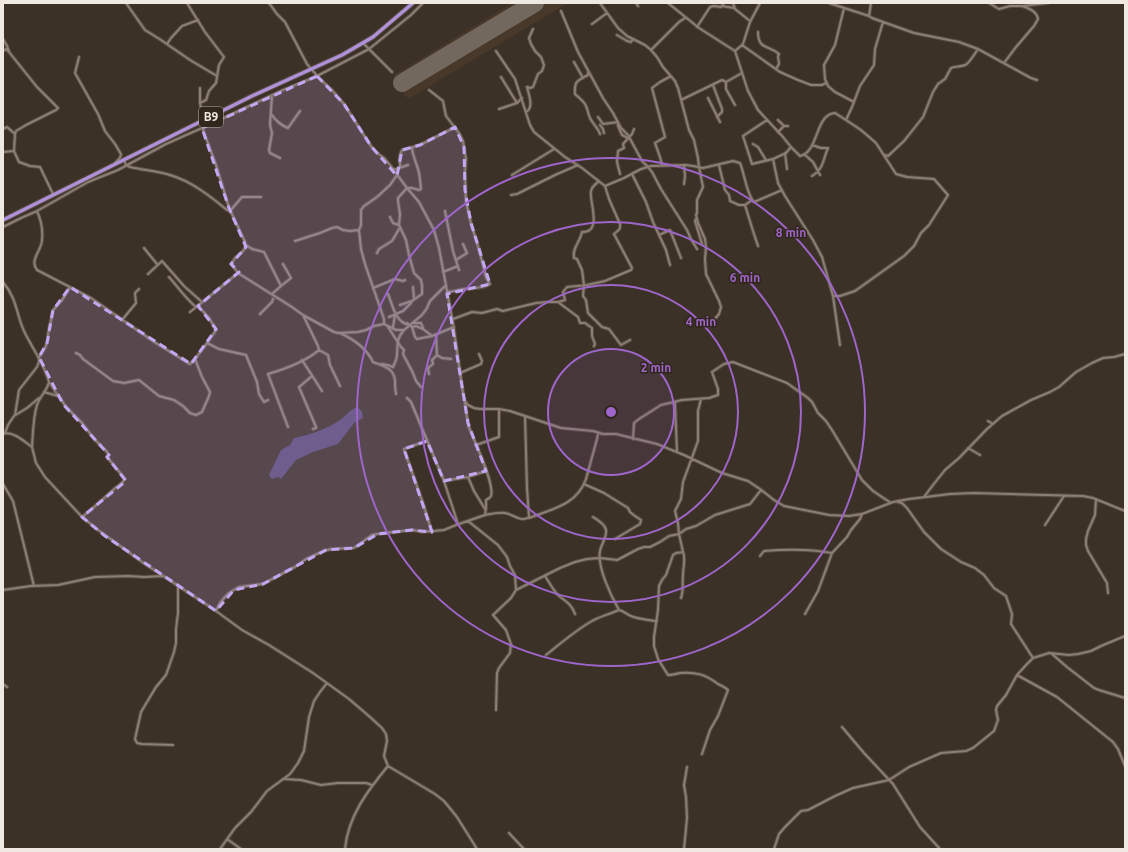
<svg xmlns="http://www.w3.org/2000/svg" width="1128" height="852" font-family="Ubuntu,sans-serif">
<rect width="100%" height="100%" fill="#3c3126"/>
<path fill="#483829" d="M512,3H568L410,98L406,97L395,81L394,75Z"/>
<path fill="#5b4b75" d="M358,407L362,412L363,418L354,423L338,444L313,452L296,460L281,479L278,477L272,479L269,475L281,450L290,445L294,438C310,435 327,429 340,420C347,415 350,409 358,407Z"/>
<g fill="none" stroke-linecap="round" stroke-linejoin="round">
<path stroke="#72685e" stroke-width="18" d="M402,83L535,3"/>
<g stroke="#584e46" stroke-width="4">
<path id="minor" d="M126,3L145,30L161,40L190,60L217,76
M187,3L205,32L224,57L219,65L216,83L209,91L206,100L200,103L203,119
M269,3L277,14L285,22L307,64L319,78L332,90L344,104L371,146L376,152L384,158L390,165L407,188L419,202L434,230L439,248L453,323L463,392L465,401L468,405L474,408L480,409H499L510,411L561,428L593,431L603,434H616L657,444L684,455L722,473L748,481L760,489L774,500L784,506L829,515L849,516L862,514L893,502L909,499L950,494L974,493L1083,496L1093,498L1125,511
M600,3L618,28L627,36L645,45L651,50L657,57L663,67L675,81L678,88L689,130L694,140L698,158L699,167L703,187L697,200V213L696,215L698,223L705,239L706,247L705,259L706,274L719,301L721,307L719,314L709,326
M636,3L638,6
M668,3L699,28L735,51L748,91L758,110L783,137L791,147L786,153L773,159L778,183L785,196L813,240L822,257L833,296L840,345
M733,3L735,9L750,21
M829,3L869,16
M871,3L869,16L872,18L914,33L959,42L978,49L1031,78L1037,80
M989,3L999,9L1010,6H1022L1048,3
M722,6L734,8
M844,8L835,45L824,65L825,79L828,86L835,92L854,102
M561,11L578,52L603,98L613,113L621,128L628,135L642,161L648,167L652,172L661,189L687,230L691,239L697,249
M592,24L607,13
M697,27L710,7L714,6L721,7L724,3
M758,32C758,50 769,45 779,54L778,56L779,64L776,69
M617,35L627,41L631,42L633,39
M3,39L7,46L9,51
M363,43L392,72
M167,44L171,38L182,26L198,20
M742,45L780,72L798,80L811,85H822L826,83
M651,50L679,22L685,18
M3,51L6,49L9,52L37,87L58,108L56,110L26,125L16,131L15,134L14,151L19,162L30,166L40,167L53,194
M496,51L515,79L530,125L534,132L565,157L582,168L605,186L624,178L641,169L651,166L686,165L693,166L703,168L733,161L740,163C745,175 746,193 754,202L782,190
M735,51L743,44L750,22L760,3
M79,57L75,73L98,114L105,131L115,144L121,154L120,158L115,163
M574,62L583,78
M1004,63L1016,47L1034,26L1038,19C1037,11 1029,8 1022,6
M588,73V75C577,81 574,81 575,94C579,98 584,101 586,106C588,110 588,114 590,118C593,124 598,128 600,134
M501,77L517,103
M726,82V89L735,105
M713,85L722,109V112L717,117
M429,90L443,101L446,116L459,133L463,141L466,159L465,172L466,201L471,223L479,249L486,277L490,284C483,289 472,288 464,289C458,290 453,292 447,292
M272,95L270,125L272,133L269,150L270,153L280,158
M708,98L720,122
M681,100L722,80L726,82L742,73
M200,103V88
M499,109L517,103L522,98
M526,112C534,108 529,95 527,87L530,88L533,87L538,74L542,71L544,65L541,57L535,51L531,44L529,38L533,29
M272,115C275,120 282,126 288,128L300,111
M598,117L603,124L618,122V126L622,135L628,138
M767,120L743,136L752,164L773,159
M778,120L784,126L778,132
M200,122L216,165L229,208L245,242V248L242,252L235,258L231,264L238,273L292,307L303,315L334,332L338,333L358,332L366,330L374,326L384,324L396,330H404L422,315L427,308L430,301L445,286
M600,125L603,129L604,133
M784,126H788
M3,129L7,127L15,134
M753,144L758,147L766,160
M812,145L821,148H828C823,159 824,169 812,176
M791,147L800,156C819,152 815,114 835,113L846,120L852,107L860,86L874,65L875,49L883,22
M3,152L14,151
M785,153L787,169
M804,154L813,162L820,175
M885,155L888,156L904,141L923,117L933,92L938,84L945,79L951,68C956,66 961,67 965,65C969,64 975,53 978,49
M124,160L126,165L130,167C143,170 157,171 170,175C191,181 210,196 227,210L230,211
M662,165L660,157L655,143L665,137L652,88L660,82L671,76
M684,165L685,176L684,184
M719,165L725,190L729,195L730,201L739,205H745L753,231L758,246
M400,167C400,160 398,156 402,150L420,145L455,127
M393,170L408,165
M620,174L617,162L618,151L624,148L623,144L632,134L634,129
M632,174L646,202L653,222L666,250L670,265
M512,175L554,149
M599,181C596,184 592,186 591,191C589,199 600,226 588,231C586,232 584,232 582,232C580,242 572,248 574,258L577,259L582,270L584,285L583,296L586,300L588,313L602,327L609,329L621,345L630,340
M511,195L517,194L555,175L578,165
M745,205L752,200
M37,211C41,220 43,231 42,240C42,250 29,260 37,270L91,298L156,343L190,364L194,360L207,343L219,349L246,355L257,382L259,394L264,402L268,400
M230,211L242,197H261
M445,211L453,251L459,270
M390,217L393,223L399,225
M696,219L695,221L702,244
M3,227L21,218L37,211L88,182L118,170L166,144L202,128L283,90L317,76L369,49L411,15L423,3
M659,235L670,230L681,258
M295,241L320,233L332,228L337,227L343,230L350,231L359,230
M246,245L252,249L264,252L281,286
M144,248L157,264
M377,253L379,249L392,241L399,229
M456,260L467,253L463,244
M443,272L458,266
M148,274L162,261L184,286L202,302
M169,277C178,287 185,298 196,307
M3,282C17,299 16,313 24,331C32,348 44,363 49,382C47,391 40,396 37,405C33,418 33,433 32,447
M413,287L414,299
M373,288L395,279L403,281L405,280
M272,294L281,286L291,278L283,264
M388,294C393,306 395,322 409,325
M833,296H840L855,291L904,256L914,246L921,233L929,225L948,195L934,179L907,177L896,174L876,143L861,130L846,120
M558,302L565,300L563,292L567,287L587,285L605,281L631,270L632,268L614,234C618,230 621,230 620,224L609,199L605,186
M400,305L412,301L422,294V286L421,280L414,273L409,255L406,240L399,225L400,214L398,201V198L407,188H412L419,190L421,189C420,181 420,173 417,166C415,159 412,154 412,147
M198,306L209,318L216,330L207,343
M190,312L238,273
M260,314L272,302L273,299
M389,317L403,311L411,303
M453,319L472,312L482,313L497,309L503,311L536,303L548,302H558L578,317L580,323H585L592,328V336L595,344L594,346
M122,320L136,303L135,293L139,289
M407,323L412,327L416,326L423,329L432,336L454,327
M413,323H421L423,328
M384,324V319L365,264L361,249L359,230L361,225V210L364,206L377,197L390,185L397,175
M388,327L401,347L404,350L403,354L413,373L416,381L421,387
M393,327L395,315
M412,327L415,337L417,339L432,336
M340,333C353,339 367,349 373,362C383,366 395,368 395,382C395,386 395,389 396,394
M319,350L328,355L330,365L340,386
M76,353L80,355L83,359L113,381L124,383L139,380L159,396L174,400L183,406L190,413L196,415L202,412L209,396L210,392L202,377L195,359
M437,355L442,358L451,359
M302,360L322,391
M381,364L387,365L393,367C395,363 397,359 397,354C398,344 396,339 404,330
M460,373L481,364L482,361L479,354
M429,374L428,368L433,364L432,360L437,355L436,335
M312,376L299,387L316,427V428L313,429
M50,383L58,396
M44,392L58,396L60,398L66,407L82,423L94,439L107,452L108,455L107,457L125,479C122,484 117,486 113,490C103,499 93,508 82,517
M407,398L411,402L444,481L468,477L486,471
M701,399L698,411V441L683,482L681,499L675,511L678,523L679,534L683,552L676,553L673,555L666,575L662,580L659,586L658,610L654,637V646L658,659L668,675C672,675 676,674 680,673C696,672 705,674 718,684C722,686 725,687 728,690L718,716L710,730L702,754
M675,402L677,452
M15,415L19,390L37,367L39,362V357L45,348L48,339V334L53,310L62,300L70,287
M988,421L993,424
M288,427L268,374C285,369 305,362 319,350L318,346L304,317
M5,433L8,425L14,416L27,408L39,398
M3,434C12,430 25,442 32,447L36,463L45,477L82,517L98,530L142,562L216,611L242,630L269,645L313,673L349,699L370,717L382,728L386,734L387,741L384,756L388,766L435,794L444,801L457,817L477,849
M633,439L634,423L639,419L661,405L682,400L709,398L718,395V389L712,372L724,364L733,362L787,383L808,398L812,402L818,413L826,421L832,430L862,480L873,491L891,503
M427,441L404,449L424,506L432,532
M476,445L499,437V409
M968,448L980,455
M468,477L474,491L485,509
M444,481L458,524
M3,484L13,501L34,586
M584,484L604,493L628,508L630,512L635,516L641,520L640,524L615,539
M924,497L933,485L945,470L959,458L987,429L1002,416L1031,400L1050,392L1059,387L1076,372L1092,363L1103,358L1114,357L1125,354
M1096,499L1095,515L1088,531L1086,539V545L1088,551L1107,583L1108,593
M898,502L902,503L907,508L924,532L941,549L961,562L975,568L984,575L994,588L1006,596L1012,614L1011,624L1033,658
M485,515C491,514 498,512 505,513C513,514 521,523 529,517L527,488L525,416
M593,517C598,520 605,524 606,530C607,538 601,544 600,551C597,567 611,596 619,610C624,611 626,614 631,616C635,618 652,621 657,621
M529,518C552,509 577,505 586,479L597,439L598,433
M468,521L498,545L507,557L510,566L515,575L516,590L511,598L493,615L506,630L511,644L510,653L499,668L497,673L496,710
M1045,525L1064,496
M760,556L764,551C786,549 810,549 832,553
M545,576C549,582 553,590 558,595C566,602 571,603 575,614
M3,590L31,586L58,585L95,577L129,576L144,577L163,576
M516,590L560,568L575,562L587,559L600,558L617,560L621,558L638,549L644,547H650L660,542L669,536L679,534L686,529L696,526L715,515L750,504L761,490
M681,598C684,590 682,582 683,575C683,567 686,559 683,552
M216,611L220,603L224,598L229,593L239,587L263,584L295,567L306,559L324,551L332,549L354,548L372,535L378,534L412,530L423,532L444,530L456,525L485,515L486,508V500C488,499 490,498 491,496C495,484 474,440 469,427C467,418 466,410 465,402
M805,614L818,591L832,553L847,537L851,530L860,519L862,514
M1052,654L1067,667L1094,688L1099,690L1125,698
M546,655C561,643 576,630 592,621C601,616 610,614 619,610
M1017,675L1057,697L1113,742L1118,749L1125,766
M3,684L7,687
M842,727L864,753L893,784L920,827L940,849
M173,745L142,744L137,743L135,739L141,712L156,687L166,675L174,652L176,643V629L178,613V585
M284,779L301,780L321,785L338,783H366L372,785
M509,833L524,849
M227,839L241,849
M220,849L235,828L251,812L267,791L290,774L298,763L304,751L309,717L314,701L320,692L327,683
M345,849C348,816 368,790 388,766
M684,849L687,818L686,797L684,785L687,767
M774,849L779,834L785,827L801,811L808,810L835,796L853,788L889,780L909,767L941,753L966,751L973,748L994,731L998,720L996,710L997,706L1006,695L1017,675L1027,664L1033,658L1049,653L1069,655L1078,654L1091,651L1101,646L1125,636"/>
</g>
<g stroke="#584e46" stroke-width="5.5">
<path id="trunk" d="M3,220L252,96L342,55L373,37L413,3"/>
</g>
<use href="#minor" stroke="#8c7e73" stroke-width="2"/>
<use href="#trunk" stroke="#b090d8" stroke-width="3.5"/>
</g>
<path fill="#c3a7f2" fill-opacity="0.2" stroke="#c3a7f2" stroke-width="3" stroke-dasharray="8 5" stroke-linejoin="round" d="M317,76L344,104L371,146L397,176L402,150L420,145L455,127L464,147L465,190L471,223L490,284L447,294L468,423L486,471L444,481L427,441L404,449L432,532L412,530L378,534L354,548L326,550L263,584L234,590L216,611L105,536L82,517L126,481L107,457L109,455L63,404L39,357L47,343L53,310L70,287L191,364L216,329L198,306L239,272L231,264L246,247L229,208L202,128Z"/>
<circle cx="611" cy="412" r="63" fill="#9e65ca" fill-opacity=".12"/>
<g fill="none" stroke="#9e65ca" stroke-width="2">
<circle cx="611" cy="412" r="63"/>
<circle cx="611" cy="412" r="127"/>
<circle cx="611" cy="412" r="190"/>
<circle cx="611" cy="412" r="254"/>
</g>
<g text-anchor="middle" stroke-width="3" stroke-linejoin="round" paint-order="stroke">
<rect fill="#32271d" stroke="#b7afa7" stroke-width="1" x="199" y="107" width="24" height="20" rx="3"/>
<g font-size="12" font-weight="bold" fill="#f0e9e2">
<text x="211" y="121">B9</text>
</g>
</g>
<circle cx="611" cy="412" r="6" fill="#9e65ca" stroke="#32271d" stroke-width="2"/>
<g font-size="12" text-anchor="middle" font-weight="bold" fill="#9e65ca" stroke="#32271d" stroke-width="3" stroke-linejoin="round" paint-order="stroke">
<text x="791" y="237">8 min</text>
<text x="745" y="282">6 min</text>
<text x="701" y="326">4 min</text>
<text x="656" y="372">2 min</text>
</g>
<rect width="1128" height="852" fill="none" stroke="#f0e9e2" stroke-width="8"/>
</svg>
